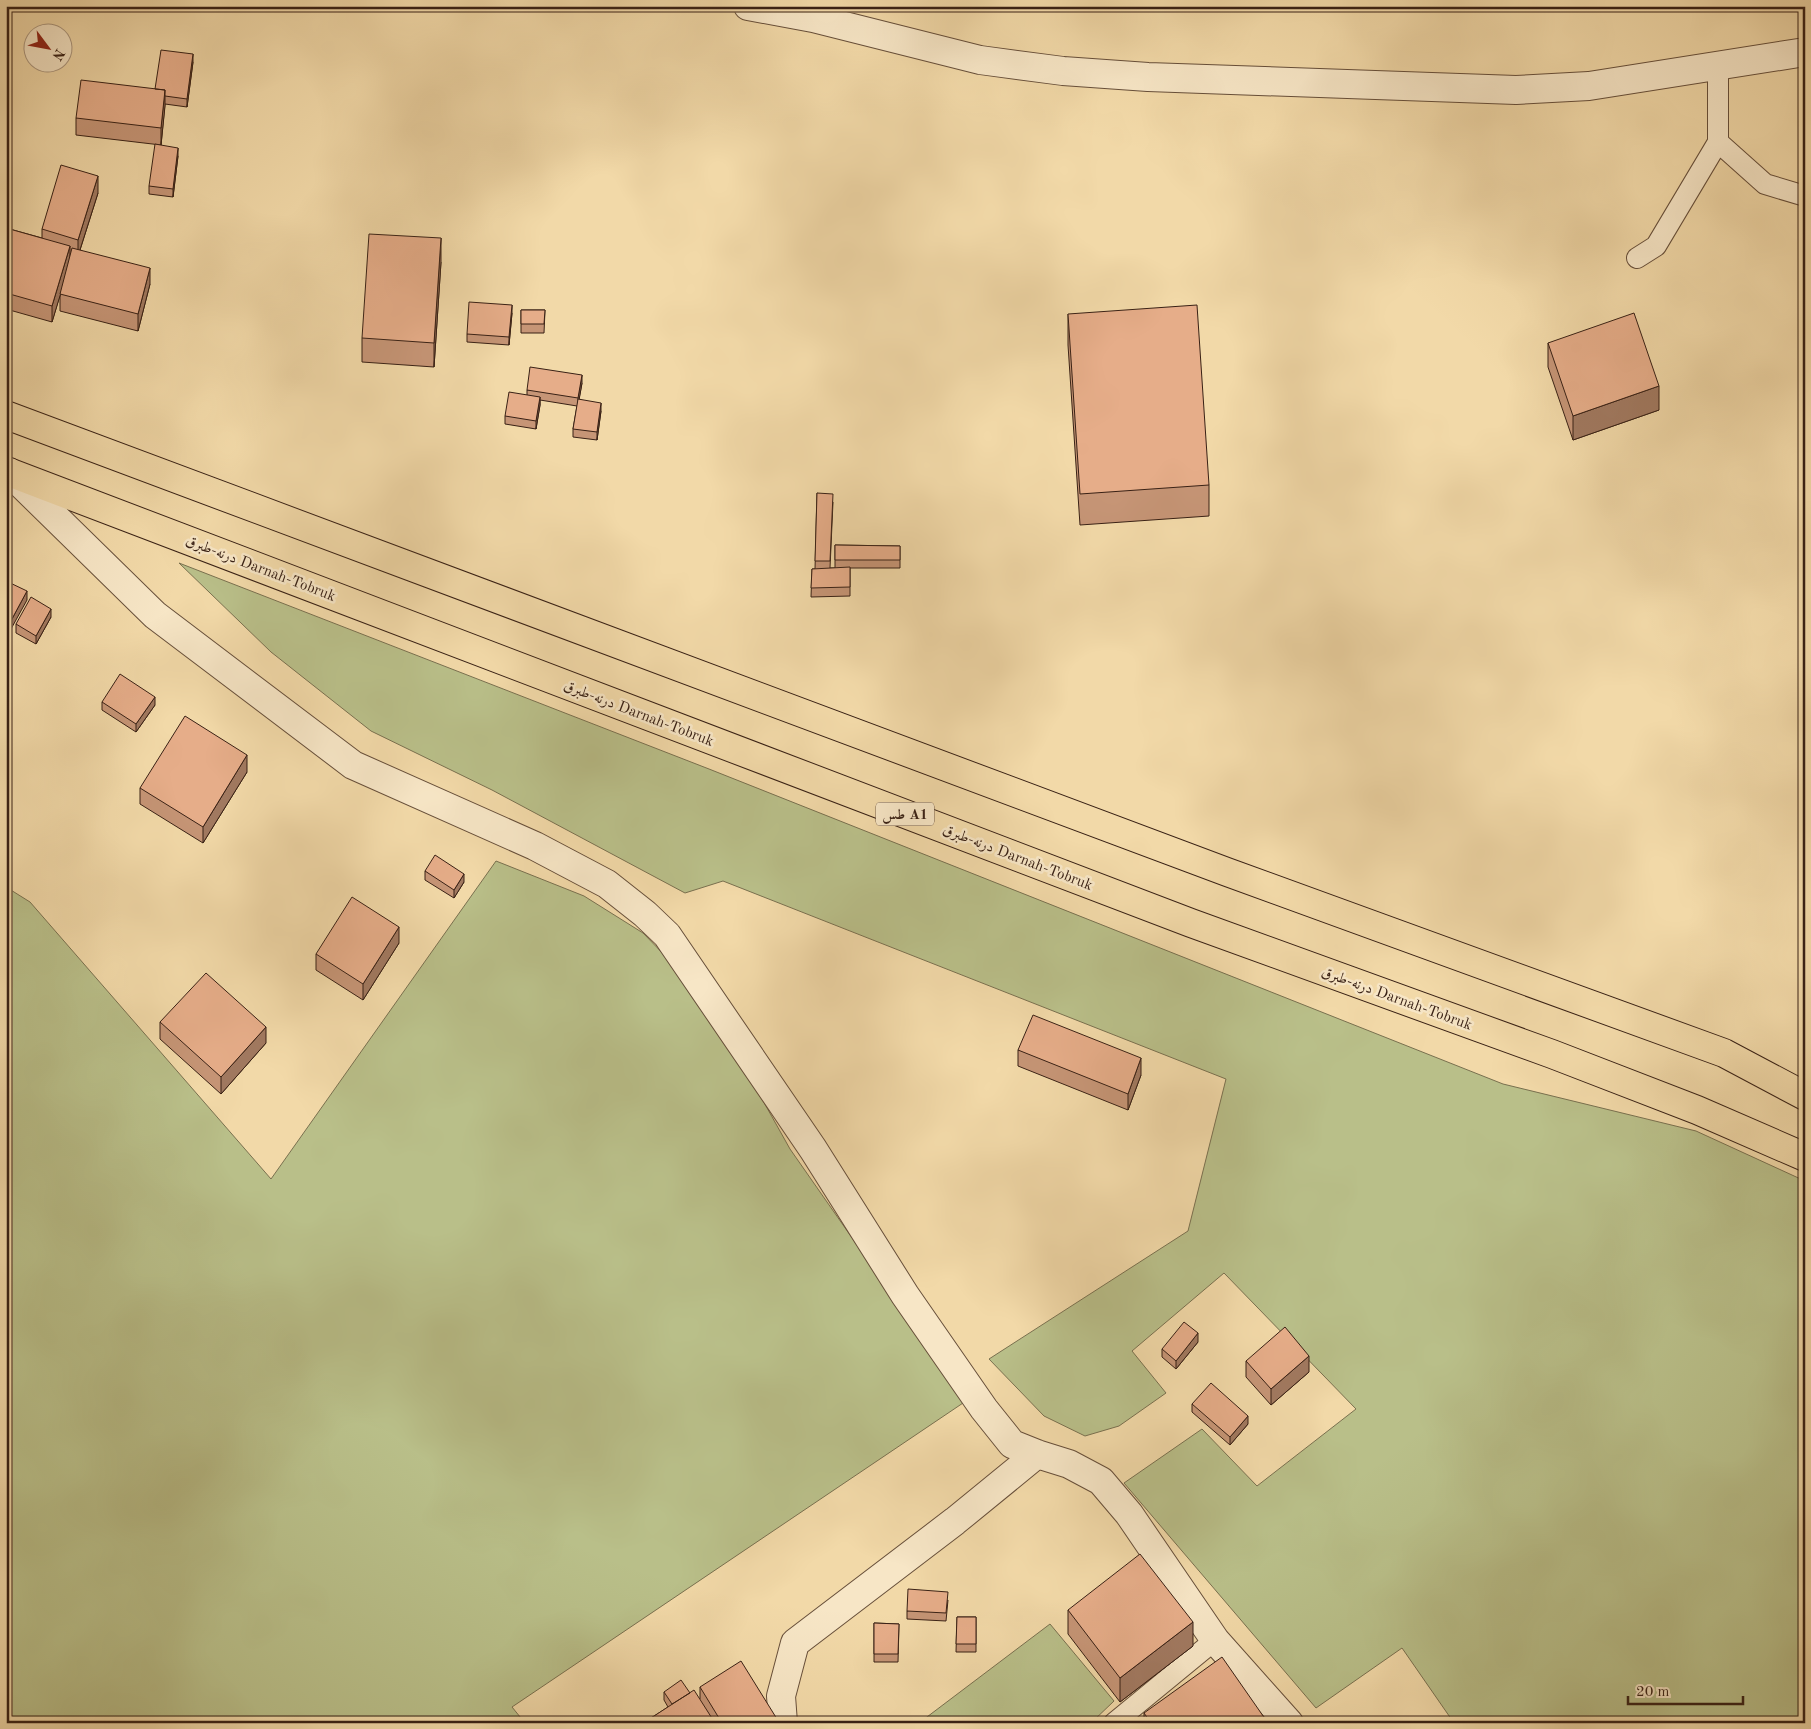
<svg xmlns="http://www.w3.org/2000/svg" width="1811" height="1729" font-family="'Old Standard TT',Amiri,serif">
<rect width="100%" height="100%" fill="#f2d9a8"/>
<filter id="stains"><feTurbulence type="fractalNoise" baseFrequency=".004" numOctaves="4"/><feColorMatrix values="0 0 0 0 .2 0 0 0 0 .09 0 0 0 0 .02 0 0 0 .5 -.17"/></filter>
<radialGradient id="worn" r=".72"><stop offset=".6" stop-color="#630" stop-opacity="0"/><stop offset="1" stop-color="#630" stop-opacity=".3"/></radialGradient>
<path fill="#b9bf89" stroke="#79704f" d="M179,563L709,769L1503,1084L1696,1131L1805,1181V1723H1454L1402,1648L1316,1708L1124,1483L1202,1429L1257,1486L1356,1409L1224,1273L1132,1351L1166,1393L1119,1426L1085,1436L1044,1416L989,1359L1188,1231L1226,1079L723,881L685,893L492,790L371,731L271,652Z
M496,861L584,896L643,933L705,997L790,1149L966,1401L512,1707L525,1723H6V887L30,902L271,1179Z
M1050,1624L1114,1701L1091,1723H919Z"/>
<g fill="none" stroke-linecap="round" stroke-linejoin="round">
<g stroke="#674f3a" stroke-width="22">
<path id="lane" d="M1718,65V142L1765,184L1805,196
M1637,258L1656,246L1718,142
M1114,1723L1215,1640"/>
</g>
<g stroke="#674f3a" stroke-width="30">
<path id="street" d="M748,6L813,18L980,60L1063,71L1148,77L1516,90L1589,86L1805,52
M9,472L155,615L353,765L535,846L607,884L645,914L667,935L813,1149L905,1295L984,1409L1012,1444L1037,1454L1069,1464L1101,1481L1129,1514L1215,1640L1289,1723
M783,1723L781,1696L795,1643L955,1521L1037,1454"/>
</g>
<g stroke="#392115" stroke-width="30">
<path id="highway" d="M6,415L1227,872L1724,1053L1805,1096
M6,471L1191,923L1552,1054L1697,1110L1805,1157"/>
</g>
<use href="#lane" stroke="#f7e6c6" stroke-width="20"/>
<use href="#street" stroke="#f7e6c6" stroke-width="28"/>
<use href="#highway" stroke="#f2d9a8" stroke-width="28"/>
</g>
<path fill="#c69576" stroke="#392115" d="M193,62L187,107L165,104L161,145L76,135V118L155,89Z
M178,156L173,197L149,194V186Z
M98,193L80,250L150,284L138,331L60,311V295L52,322L6,309V228L42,238V229Z
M441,262L434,367L362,362V338Z
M521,310H545L544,333H521Z
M512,313L509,345L467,342V334Z
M1068,314L1209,485V516L1080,525L1068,345Z
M1548,343L1659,410L1573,440L1548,367Z
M582,383L579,399L601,411L597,440L573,437V429L577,406L540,400V405L536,429L505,424V416L527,395V390Z
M817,493L833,502L830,568H835V545L900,546V568H850V596L811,597L812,569H815Z
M51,617L36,644L16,633V624Z
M102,702L155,705L136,732L102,710Z
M247,772L203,843L140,804V788Z
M425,871L464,882L454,898L425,880Z
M399,943L363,1000L316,970V954Z
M160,1022L266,1043L221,1094L160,1039Z
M1018,1050L1141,1075L1128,1110L1018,1066Z
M1198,1342L1176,1369L1162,1357V1349Z
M1246,1361L1309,1372L1271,1405L1246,1377Z
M1192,1404L1248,1424L1230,1445L1192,1412Z
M948,1600L946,1621L907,1619V1611Z
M1068,1610L1193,1646L1120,1702L1068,1634Z
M957,1617H976V1652H956Z
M874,1623L899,1624L898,1662H874Z
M700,1687L777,1723H651V1718L668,1707L664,1700V1692L690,1693L700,1699Z
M1144,1713L1268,1723H1144Z"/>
<path fill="#a17960" stroke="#392115" d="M193,54V62L187,107V99Z
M165,90V106L161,145V128Z
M178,148V156L173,197V189Z
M98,176V193L78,256V240Z
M441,238V262L434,367V343Z
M70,246V263L52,322V306Z
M150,268V284L138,331V314Z
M512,305V313L509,345V337Z
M582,375V383L578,406V398Z
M1659,386V410L1573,440V416Z
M540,397V405L536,429V421Z
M601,403V411L597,440V432Z
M27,591V600L6,638V630Z
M51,609V617L36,644V636Z
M155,697V705L136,732V724Z
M247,755V772L203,843V827Z
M464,874V882L454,898V890Z
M399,927V943L363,1000V984Z
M266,1027V1043L221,1094V1077Z
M1141,1058V1075L1128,1110V1094Z
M1198,1333V1342L1176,1369V1361Z
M1309,1356V1372L1271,1405V1389Z
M1248,1416V1424L1230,1445V1437Z
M1193,1622V1646L1120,1702V1678Z
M777,1719V1723H770Z"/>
<path fill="#e6ad89" stroke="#392115" d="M161,50L193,54L187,99L165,96V90L155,89Z
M81,80L165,90L161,128L76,118Z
M155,144L178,148L173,189L149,186Z
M61,165L98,176L78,240L42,229Z
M6,228L70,246L52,306L6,293Z
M369,234L441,238L434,343L362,338Z
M72,248L150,268L138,314L60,294Z
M469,302L512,305L509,337L467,334Z
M1197,305L1209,485L1080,494L1068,314Z
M521,310H545L544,324H521Z
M1634,313L1659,386L1573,416L1548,343Z
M530,367L582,375L578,398L527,390Z
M509,392L540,397L536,421L505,416Z
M578,399L601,403L597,432L573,429Z
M817,493L833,494L830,561H815Z
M835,545L900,546V560H835Z
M850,567V587L811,588L812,569Z
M6,581L27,591L6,630Z
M31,597L51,609L36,636L16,624Z
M120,674L155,697L136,724L102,702Z
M185,716L247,755L203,827L140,788Z
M435,855L464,874L454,890L425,871Z
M352,897L399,927L363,984L316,954Z
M206,973L266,1027L221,1077L160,1022Z
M1033,1015L1141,1058L1128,1094L1018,1050Z
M1184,1322L1198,1333L1176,1361L1162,1349Z
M1285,1327L1309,1356L1271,1389L1246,1361Z
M1211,1383L1248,1416L1230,1437L1192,1404Z
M1140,1554L1193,1622L1120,1678L1068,1610Z
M908,1589L948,1592L946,1613L907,1611Z
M957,1617H976V1644H956Z
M874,1623L899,1624L898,1654H874Z
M1222,1657L1268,1723H1151L1144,1713Z
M741,1661L777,1719L770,1723H722L700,1687Z
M681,1680L690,1693L672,1704L664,1692Z
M694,1690L715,1723H654L651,1718Z
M618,1718L620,1723H607Z"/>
<g text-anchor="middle" stroke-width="5" stroke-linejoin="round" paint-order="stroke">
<rect fill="#f7e6c6" stroke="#725c4a" stroke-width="1" x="876" y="802.5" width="58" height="23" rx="4"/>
<g font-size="14" font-weight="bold" fill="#392115">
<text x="905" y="819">طس A1</text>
</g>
<g font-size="15" fill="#392115" stroke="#f7e6c6">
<text transform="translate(261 568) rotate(21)" y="5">درنه-طبرق Darnah-Tobruk</text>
<text transform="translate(639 713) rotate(21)" y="5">درنه-طبرق Darnah-Tobruk</text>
<text transform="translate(1018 857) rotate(21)" y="5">درنه-طبرق Darnah-Tobruk</text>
<text transform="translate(1397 998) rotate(20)" y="5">درنه-طبرق Darnah-Tobruk</text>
</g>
</g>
<rect width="1811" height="1729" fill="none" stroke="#f2d9a8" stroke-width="25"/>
<rect x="8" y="8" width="1796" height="1714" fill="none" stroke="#392115" stroke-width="2.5"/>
<rect x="12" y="12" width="1786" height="1704" fill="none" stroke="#392115"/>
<g transform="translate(48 48) rotate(122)"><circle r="24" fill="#f7e6c6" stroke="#ab977f"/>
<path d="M0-4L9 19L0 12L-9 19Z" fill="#8f2418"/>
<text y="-8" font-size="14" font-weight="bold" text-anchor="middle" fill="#392115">N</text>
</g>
<path d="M1628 1696v8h115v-8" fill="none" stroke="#392115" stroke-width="2.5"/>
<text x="1636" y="1696" font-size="15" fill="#392115" stroke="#f7e6c6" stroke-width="4" paint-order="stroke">20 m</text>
<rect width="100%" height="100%" filter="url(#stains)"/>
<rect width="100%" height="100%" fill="url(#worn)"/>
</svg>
